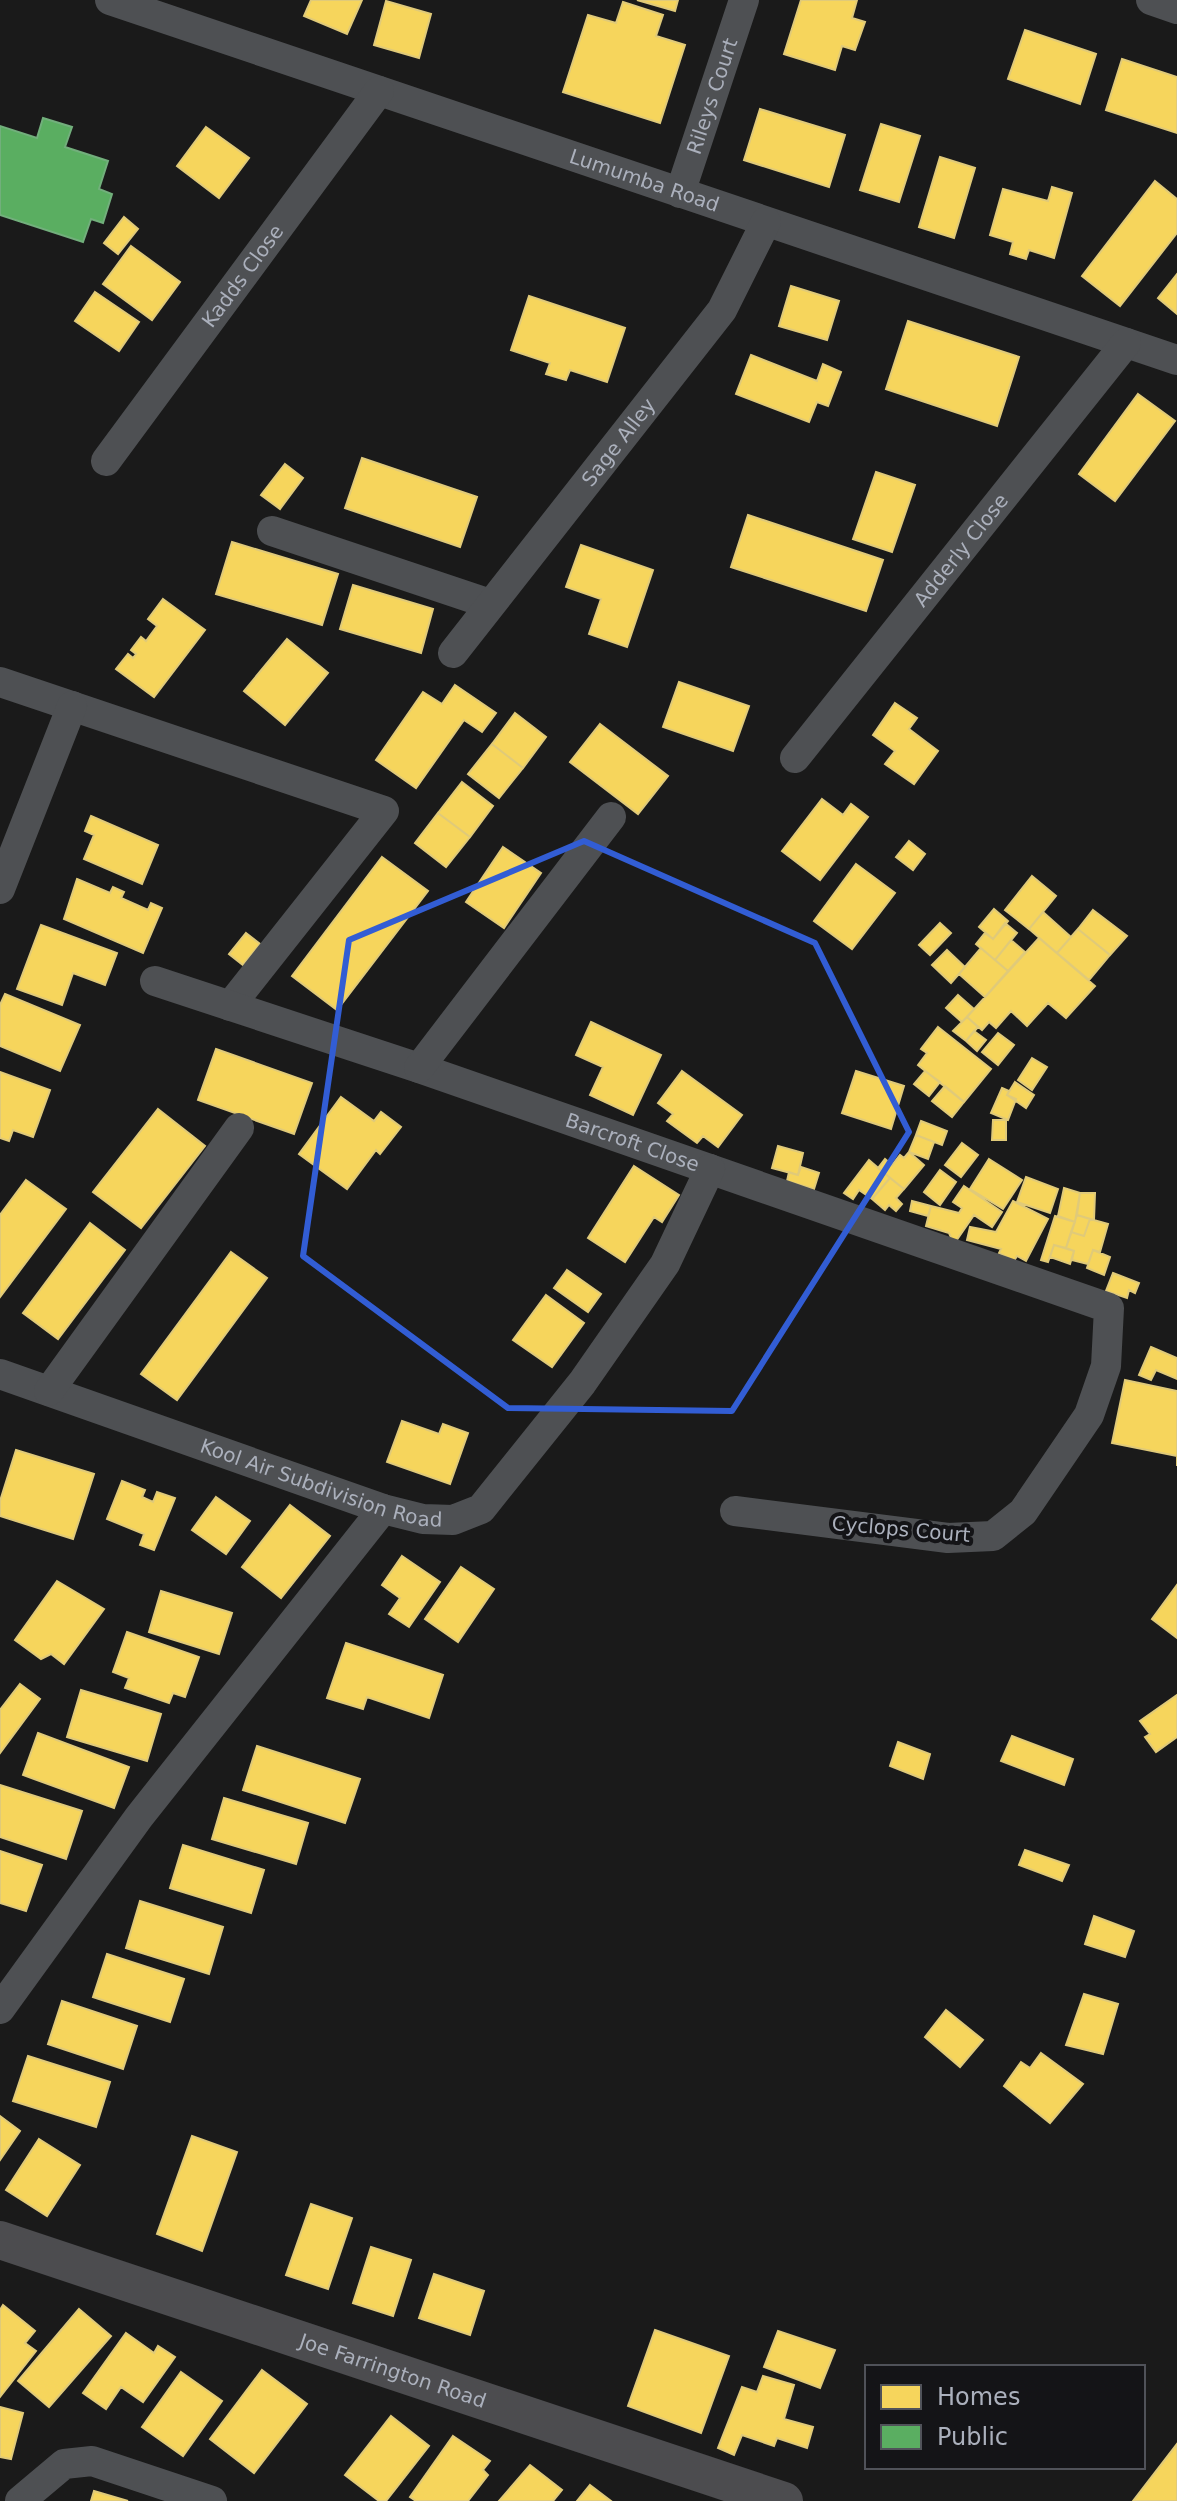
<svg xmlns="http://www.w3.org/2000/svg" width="1177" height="2501" font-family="'DejaVu Sans',sans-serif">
<rect width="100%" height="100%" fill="#1a1a1a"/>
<path fill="#f6d55c" stroke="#e0ca79" stroke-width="2" d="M311,0H362L347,34L304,16Z
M637,0H678L675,11Z
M801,0H857L852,18L865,22L855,50L842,46L835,70L784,54Z
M386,1L431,14L419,58L374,45Z
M623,2L663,15L656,36L685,45L660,123L563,92L588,15L616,23Z
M1025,30L1096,54L1080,104L1008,79Z
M1122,59L1177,77V133L1106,110Z
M760,109L845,135L829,187L744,160Z
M881,124L920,136L899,202L860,190Z
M206,127L249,158L219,198L177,166Z
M940,157L975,168L954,238L919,227Z
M1155,181L1177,199V233L1120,306L1082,276Z
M1052,187L1072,193L1054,258L1029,250L1026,259L1010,254L1013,242L990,235L1003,189L1048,201Z
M124,217L138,229L118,254L104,243Z
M131,246L180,282L152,320L103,284Z
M1177,274V314L1158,298Z
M791,286L839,301L827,340L779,326Z
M95,292L139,322L119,351L75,321Z
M529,296L625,328L607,382L570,370L566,380L546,374L550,363L511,350Z
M908,321L1019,357L997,426L886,389Z
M751,355L817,381L823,364L841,372L828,406L817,402L809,422L736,394Z
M1138,394L1175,421L1115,501L1079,474Z
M362,458L477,497L460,547L345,508Z
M285,464L303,478L280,509L261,495Z
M876,472L915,485L892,552L853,539Z
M748,515L883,560L866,611L731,567Z
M232,542L338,574L322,625L216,594Z
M581,545L653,570L627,647L589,634L601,599L566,587Z
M353,585L433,609L421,653L340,629Z
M163,599L205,630L154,697L116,669L128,654L133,658L136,654L131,650L141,637L146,641L157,626L148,619Z
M287,639L328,673L285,725L244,691Z
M679,682L749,706L733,751L663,727Z
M455,685L496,713L482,732L464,720L416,788L376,760L423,692L442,704Z
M895,703L917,718L909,729L938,751L914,784L885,764L895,751L873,735Z
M515,713L546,737L523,768L492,744Z
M600,724L668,776L638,814L570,762Z
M492,744L523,768L499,798L468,774Z
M462,782L493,806L470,837L438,813Z
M822,799L843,815L851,804L868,817L820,880L782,851Z
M438,813L470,837L446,867L415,843Z
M91,816L158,845L142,884L84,859L94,835L85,831Z
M909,841L925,854L913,870L896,857Z
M503,847L541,873L504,928L466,902Z
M382,857L428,891L337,1010L292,976Z
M856,864L895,893L852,949L814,921Z
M1032,876L1056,896L1029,929L1005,910Z
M77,879L110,893L113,887L124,892L121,898L148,910L151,903L162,908L143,953L64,919Z
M994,909L1008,921L993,939L979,927Z
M1093,910L1127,936L1110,955L1078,929Z
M1043,912L1071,937L1057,953L1029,929Z
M940,923L951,933L930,955L919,945Z
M1005,923L1017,933L995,960L976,944L985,933L993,939Z
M41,925L117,953L105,985L73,973L62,1005L17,989Z
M1078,929L1110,955L1089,980L1057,953Z
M246,933L260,944L243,965L229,954Z
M1039,938L1095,986L1066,1018L1048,1003L1027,1026L1011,1011L996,1028L989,1022L982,1030L967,1017Z
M1011,940L1025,952L1008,971L995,960Z
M981,948L1008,971L985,997L959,974Z
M947,950L965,967L951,983L932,965Z
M5,994L80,1025L60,1071L0,1046V1005Z
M958,995L974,1009L962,1022L946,1008Z
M967,1017L978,1027L966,1041L953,1031Z
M591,1022L661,1055L633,1115L590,1095L603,1067L576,1055Z
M938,1027L991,1069L964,1102L918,1065L927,1053L921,1049Z
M974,1031L986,1040L977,1051L966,1041Z
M998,1033L1014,1045L998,1065L982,1052Z
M216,1049L312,1083L294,1134L198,1100Z
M1032,1058L1047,1067L1032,1090L1018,1080Z
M682,1071L742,1115L718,1147L703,1136L697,1143L667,1121L673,1114L658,1103Z
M856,1071L904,1086L891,1129L842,1113Z
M925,1071L940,1082L929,1096L914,1084Z
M0,1072L50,1090L33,1137L13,1130L9,1141L0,1138Z
M1015,1082L1034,1095L1026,1108L1007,1095Z
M945,1086L964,1102L952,1117L932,1101Z
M1002,1088L1009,1091L1007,1095L1016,1099L1008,1120L991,1113Z
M341,1097L374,1121L381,1112L401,1127L380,1154L376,1150L347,1189L299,1154Z
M158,1109L205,1146L141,1228L93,1192Z
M993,1120H1006V1140H992Z
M921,1121L947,1131L942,1145L916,1135Z
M916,1135L934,1142L928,1159L909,1152Z
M962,1143L978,1155L961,1177L945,1165Z
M778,1146L803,1153L798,1175L772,1168Z
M909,1152L924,1165L904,1189L878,1168L885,1159L892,1165L900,1155L904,1158Z
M989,1159L1022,1180L1003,1209L970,1189Z
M869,1160L890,1178L872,1199L859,1190L853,1199L844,1193Z
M634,1166L679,1195L662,1222L654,1217L625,1262L588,1238Z
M801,1167L819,1173L814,1189L787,1181L789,1172L798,1175Z
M940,1170L956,1182L940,1205L924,1192Z
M1026,1177L1058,1189L1050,1213L1017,1202Z
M890,1178L904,1189L896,1198L902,1204L896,1211L889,1205L885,1210L872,1199Z
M26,1180L66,1209L0,1297V1215Z
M964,1186L1002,1212L992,1227L974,1215L954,1244L949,1233L926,1226L931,1206L959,1213L962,1208L953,1202Z
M1064,1188L1080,1193L1075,1222L1058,1216Z
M1080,1193H1095L1094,1220L1077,1215Z
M912,1201L931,1206L928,1216L910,1211Z
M1013,1201L1048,1219L1026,1261L1017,1256L1014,1261L999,1253L1001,1249L967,1240L970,1227L996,1232Z
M1077,1215L1090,1219L1084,1236L1071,1232Z
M1055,1216L1075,1222L1066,1248L1054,1245L1048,1262L1041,1260Z
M1090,1219L1108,1224L1100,1252L1093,1250L1088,1264L1072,1260L1074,1251L1066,1248L1071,1232L1084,1236Z
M90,1223L125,1250L58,1339L23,1313Z
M1054,1245L1074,1251L1070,1264L1050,1257Z
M1093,1250L1110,1257L1104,1275L1087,1268Z
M231,1252L267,1278L177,1400L141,1374Z
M567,1270L601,1294L588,1312L554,1288Z
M1113,1273L1139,1283L1135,1293L1129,1290L1127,1298L1106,1291Z
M546,1295L584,1323L552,1367L513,1340Z
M1151,1347L1177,1358V1379L1156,1370L1151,1380L1139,1375Z
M1125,1380L1177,1391V1466V1456L1112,1443Z
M402,1421L439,1434L443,1424L468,1433L450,1484L387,1462Z
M16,1450L94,1474L73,1539L0,1516V1501Z
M122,1481L145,1490L142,1497L153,1502L157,1492L175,1498L154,1550L140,1545L144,1534L107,1519Z
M216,1497L250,1521L226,1554L192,1530Z
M290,1505L330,1536L281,1598L242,1567Z
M402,1556L440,1582L409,1627L389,1614L400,1598L382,1585Z
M461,1567L494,1589L458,1642L425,1619Z
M57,1581L104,1609L64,1664L51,1654L41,1659L15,1640Z
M1177,1585V1638L1152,1619Z
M161,1591L232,1613L219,1654L149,1632Z
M127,1632L199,1657L185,1697L173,1693L169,1703L125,1688L129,1678L113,1672Z
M346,1643L443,1675L429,1718L367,1697L363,1709L327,1698Z
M20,1684L40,1699L0,1753V1710Z
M81,1690L161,1714L147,1761L67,1737Z
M1177,1695V1737L1156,1752L1145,1737L1150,1734L1140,1721Z
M38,1733L129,1767L114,1808L23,1775Z
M1012,1736L1073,1759L1064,1785L1001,1761Z
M898,1742L930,1754L923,1779L890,1766Z
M257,1746L360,1779L345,1823L243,1790Z
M0,1785L82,1811L66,1859L0,1837Z
M224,1798L308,1823L296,1864L212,1839Z
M183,1845L264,1870L251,1913L170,1888Z
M1025,1850L1069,1865L1062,1881L1019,1865Z
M0,1851L42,1865L26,1911L0,1903Z
M140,1901L223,1927L209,1974L126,1948Z
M1094,1916L1134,1931L1125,1957L1085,1944Z
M107,1954L184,1979L170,2022L93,1997Z
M1084,1994L1118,2004L1103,2054L1066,2045Z
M62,2001L137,2026L123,2069L48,2044Z
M946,2010L983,2040L960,2067L925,2037Z
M1041,2053L1083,2084L1050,2123L1004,2086L1021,2062L1030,2068Z
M28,2056L110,2082L96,2127L13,2101Z
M0,2116L20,2131L0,2160Z
M192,2136L237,2152L202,2251L157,2234Z
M39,2139L80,2165L47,2216L6,2190Z
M311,2204L352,2218L328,2289L286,2275Z
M371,2247L411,2260L393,2316L353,2303Z
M434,2274L484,2291L470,2335L419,2318Z
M3,2305L35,2331L25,2343L36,2351L0,2397V2310Z
M79,2309L111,2336L49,2407L18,2381Z
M655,2330L729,2356L701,2433L628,2406Z
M778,2331L835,2350L820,2388L764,2367Z
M126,2333L154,2353L158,2346L175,2357L143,2402L121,2387L106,2409L83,2393Z
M262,2370L307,2404L254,2473L210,2439Z
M181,2372L222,2401L183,2456L142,2427Z
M763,2376L794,2385L784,2419L813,2427L807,2448L777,2438L774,2446L742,2435L734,2455L718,2448L742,2387L757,2392Z
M0,2407L23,2413L11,2459L0,2457Z
M391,2416L429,2446L386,2501H379L345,2475Z
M453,2436L490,2461L483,2470L488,2475L468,2501H416L410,2497Z
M1177,2444V2501H1133Z
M530,2465L562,2490L553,2501H499Z
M590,2485L611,2501H577Z
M94,2491L128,2501H91Z"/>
<path fill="#5aae61" stroke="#72af7c" stroke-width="2" d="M43,118L72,127L65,147L108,161L99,189L112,194L103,223L91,219L83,242L0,215V126L37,138Z"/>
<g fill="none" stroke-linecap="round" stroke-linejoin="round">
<g stroke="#4e5053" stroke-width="30">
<path id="s1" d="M110,0L1177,360"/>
<path d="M1151,0L1177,9"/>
<path id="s2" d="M680,193L744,0"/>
<path id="s3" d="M106,461L379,91"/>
<path d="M272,531L490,604"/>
<path id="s4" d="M453,653L722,310L766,222"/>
<path d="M0,682L384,811L230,1006"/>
<path id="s5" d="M795,758L1126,343"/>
<path d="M0,889L72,706"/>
<path id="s6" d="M155,981L419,1068L1109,1308L1106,1366L1089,1415L1023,1512L993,1536L948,1538L735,1511"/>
<path d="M419,1068L611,817"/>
<path id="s7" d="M0,1374L383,1509L423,1519L453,1520L481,1509L582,1383L665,1264L710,1169"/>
<path d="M49,1391L239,1128"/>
<path d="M0,2009L139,1817L383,1509"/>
<path d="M20,2501L64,2464L92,2461L212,2501"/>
</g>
<path stroke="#4c4c4f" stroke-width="38" id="s8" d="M0,2240L784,2501"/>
</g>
<path fill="none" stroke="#325dd4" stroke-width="6" stroke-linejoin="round" d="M584,841L815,943L909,1132L732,1411L508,1408L303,1256L349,940Z"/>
<g text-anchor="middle" stroke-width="8" stroke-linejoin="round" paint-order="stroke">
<g font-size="20" fill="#abb0bc" stroke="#141417">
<text dy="7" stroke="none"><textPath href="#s2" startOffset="102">Rileys Court</textPath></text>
<text dy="7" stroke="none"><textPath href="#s1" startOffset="564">Lumumba Road</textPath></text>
<text dy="7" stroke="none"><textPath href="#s3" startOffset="230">Kadds Close</textPath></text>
<text dy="7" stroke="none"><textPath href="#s4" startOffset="268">Sage Alley</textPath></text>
<text dy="7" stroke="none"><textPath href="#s5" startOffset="266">Adderly Close</textPath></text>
<text dy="7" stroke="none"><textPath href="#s6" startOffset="504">Barcroft Close</textPath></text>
<text dy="7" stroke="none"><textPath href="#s7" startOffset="340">Kool Air Subdivision Road</textPath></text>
<text transform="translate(901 1529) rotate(5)" y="7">Cyclops Court</text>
<text dy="7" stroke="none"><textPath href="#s8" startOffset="414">Joe Farrington Road</textPath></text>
</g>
</g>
<rect x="865" y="2365" width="280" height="104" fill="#141417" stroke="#505259" stroke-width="2"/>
<rect x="881" y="2385" width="40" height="24" fill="#f6d55c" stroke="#505259" stroke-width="2"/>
<text x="937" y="2405" font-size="24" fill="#abb0bc">Homes</text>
<rect x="881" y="2425" width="40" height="24" fill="#5aae61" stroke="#505259" stroke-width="2"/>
<text x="937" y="2445" font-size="24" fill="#abb0bc">Public</text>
</svg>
